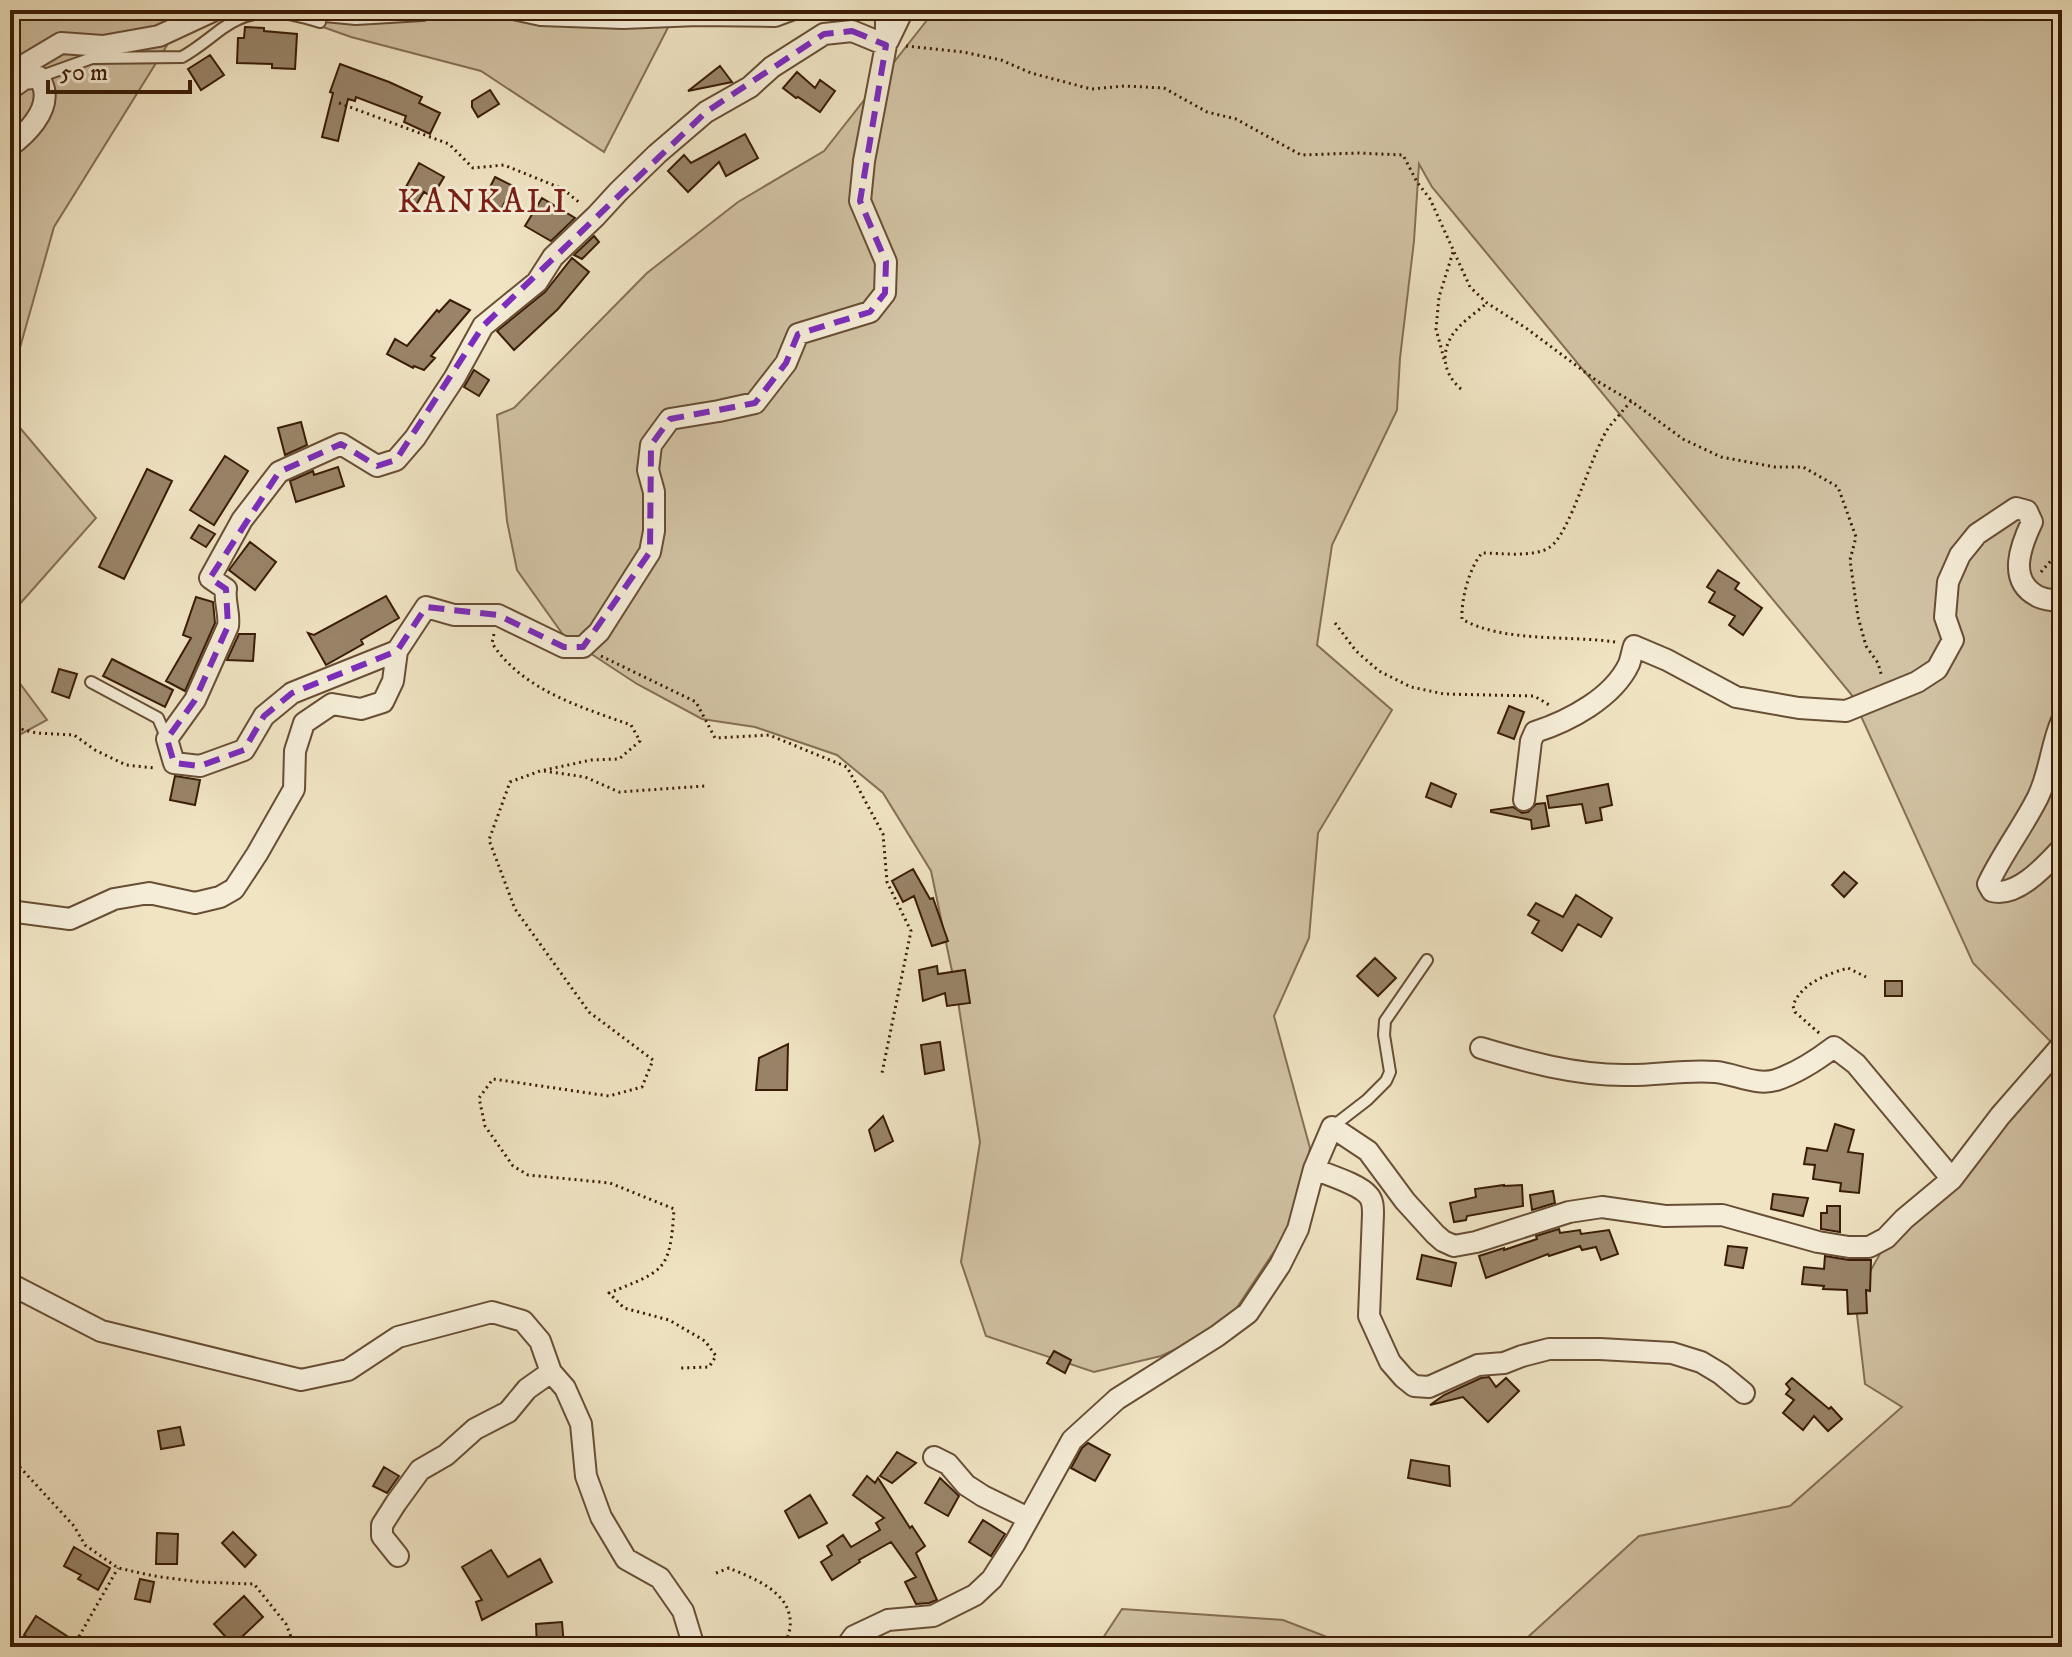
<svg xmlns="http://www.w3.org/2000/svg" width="2072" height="1657" font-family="'IM FELL DW Pica',serif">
<rect width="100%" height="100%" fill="#f0e4c3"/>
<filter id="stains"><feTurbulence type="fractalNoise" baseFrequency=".0025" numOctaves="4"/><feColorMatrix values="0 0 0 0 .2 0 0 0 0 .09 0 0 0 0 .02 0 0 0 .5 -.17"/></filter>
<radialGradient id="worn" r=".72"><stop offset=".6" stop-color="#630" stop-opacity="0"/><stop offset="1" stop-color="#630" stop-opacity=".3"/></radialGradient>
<path fill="#d1c2a3" stroke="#866f54" stroke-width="2" d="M10,10H189L54,227L10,383Z
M275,10H677L604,152L481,71L351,37Z
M935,10H1289L1301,18L1327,10H2062V1647H1517L1639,1536L1790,1506L1902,1407L1865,1384L1855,1298L1885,1245L2059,1050L1973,963L1851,694L1432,187L1419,164L1414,241L1400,358L1397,410L1332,545L1317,645L1392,710L1318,833L1309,938L1274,1016L1310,1148L1297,1217L1224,1327L1161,1356L1094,1372L986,1336L961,1262L980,1142L957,995L931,871L883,793L837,755L755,727L702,719L637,684L564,636L517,570L507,521L497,415L514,408L647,273L738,202L824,151Z
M10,416L96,518L10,615Z
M10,670L47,720L10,740Z
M1122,1609L1283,1620L1353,1647H1097Z"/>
<path fill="#998468" stroke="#3a1c06" stroke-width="2" d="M245,27L264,28V31L297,34L295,69L272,68V64L237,63L238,38H244Z
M210,55L224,75L201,90L188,69Z
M340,64L389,82L422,97L419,103L440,113L430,134L404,122L406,116L356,97L355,101L348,99L338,141L322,137L333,93L330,92Z
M720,66L732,82L688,91Z
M797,72L815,88L820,80L835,91L820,112L798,97L796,98L783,88Z
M490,90L499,104L478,117L472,107V101Z
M745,134L758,158L726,176L719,162L688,192L668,171L684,155L691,163Z
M419,163L444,177L432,197L424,192L416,205L401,196Z
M495,177L513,186L501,210L483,201Z
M542,198L575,218L551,241L525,226Z
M594,236L599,242L582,259L574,255Z
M572,258L589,272L558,309L514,350L497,331L545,292Z
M450,300L470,310L431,356L435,358L424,370L414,366L413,368L387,354L395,339L407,346L437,310L439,312Z
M474,370L489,380L479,396L464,387Z
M301,422L307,445L285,455L278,428Z
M225,456L248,471L214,525L190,510Z
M338,467L344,486L296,502L290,481L313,471L314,475Z
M147,469L172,481L124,579L99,567Z
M199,525L215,534L206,547L191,538Z
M250,542L276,562L255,590L229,570Z
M1718,570L1739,583L1735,589L1762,608L1743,635L1729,625L1735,616L1709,602L1715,592L1707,587Z
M386,596L399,618L361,640L363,644L326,665L308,633L314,635Z
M196,597L213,602L215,623L185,691L166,681L191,638L183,635Z
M239,634H255L253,661L227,660Z
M112,659L173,690L165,707L103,676Z
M59,669L77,674L69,698L52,692Z
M1509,706L1524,712L1514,739L1498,733Z
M175,776L200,780L195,805L170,800Z
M1431,783L1456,794L1451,807L1426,797Z
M1608,784L1612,805L1600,808L1602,820L1586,823L1582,804L1549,808L1547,796Z
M1545,803L1549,826L1532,829L1531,820L1491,812V810L1513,807L1522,813L1528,812L1536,804Z
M913,869L930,899L933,898L948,941L932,946L914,896L903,902L892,881Z
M1844,872L1857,883L1844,897L1832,885Z
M1576,895L1612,918L1601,937L1578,924L1562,951L1532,933L1539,921L1528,915L1536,903L1563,917Z
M1375,958L1396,978L1378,996L1357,976Z
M937,966L938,974L965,970L970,1003L947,1006L945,993L923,1001L919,970Z
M1885,981H1902V996H1885Z
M940,1042L944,1070L925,1074L921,1045Z
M788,1044L787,1090H756L759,1058Z
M883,1116L893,1141L875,1151L869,1130Z
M1835,1124L1854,1130L1848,1152L1863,1154L1859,1193L1840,1191L1841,1183L1813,1179L1815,1165L1804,1164L1807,1148L1827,1151Z
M1504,1185V1186L1522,1185L1523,1206L1467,1216L1466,1220L1454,1222L1450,1203L1476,1197L1475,1189Z
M1553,1191L1555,1203L1532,1210L1530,1195Z
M1773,1194L1808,1198L1803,1216L1771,1209Z
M1827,1206H1840V1232L1821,1229V1213H1827Z
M1559,1229L1560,1233L1580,1230L1581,1234L1609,1230L1618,1254L1601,1260L1596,1247L1582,1250L1580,1246L1549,1256L1548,1254L1486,1278L1479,1256L1504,1248V1250L1537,1239L1536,1236Z
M1728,1246L1747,1248L1743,1268L1725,1265Z
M1422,1255L1456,1263L1451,1286L1417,1279Z
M1825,1256L1849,1260H1871L1870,1291L1866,1290L1867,1313L1848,1314L1847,1290L1823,1289L1824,1286L1802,1284L1804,1267L1824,1269Z
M1054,1351L1071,1360L1065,1373L1047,1363Z
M1489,1377L1496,1387L1506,1378L1519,1391L1488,1422L1463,1397L1430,1405L1444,1395L1481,1378Z
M1792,1378L1829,1409L1831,1407L1842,1419L1828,1431L1814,1416L1803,1430L1783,1413L1794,1400L1786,1394L1790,1389L1786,1384Z
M180,1427L184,1445L161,1449L158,1431Z
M1088,1443L1110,1455L1095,1481L1071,1468L1082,1448Z
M897,1452L916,1463L892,1483L880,1476Z
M1411,1460L1449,1466L1450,1486L1408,1478Z
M384,1467L399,1476L387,1493L373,1486Z
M867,1476L875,1483L878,1478L910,1528L912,1526L925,1546L916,1553L937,1600L929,1603L916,1604L905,1582L916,1577L891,1542L859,1560L860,1562L832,1580L821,1562L832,1555L827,1546L843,1535L851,1547L880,1530L876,1523L884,1518L853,1495Z
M940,1478L959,1496L948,1516L925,1503Z
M810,1495L827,1523L799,1538L785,1511Z
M983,1520L1005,1534L991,1556L969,1542Z
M233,1532L256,1555L245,1567L222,1543Z
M157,1533L178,1534L177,1564H156Z
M74,1547L110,1568L98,1590L78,1579L81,1575L64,1566Z
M491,1550L508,1577L540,1559L552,1582L482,1620L476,1602L482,1600L462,1567Z
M140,1579L154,1582L150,1602L135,1599Z
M244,1596L263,1617L233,1645L214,1624Z
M36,1616L84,1647H43L24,1635Z
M562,1622L564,1647H537L536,1624Z"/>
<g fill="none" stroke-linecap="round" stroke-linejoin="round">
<g stroke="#684e35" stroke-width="14">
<path id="service" d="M39,77L92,58L182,57C197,49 209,38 223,28C255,5 284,11 320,22
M91,682L158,718L167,739
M1332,1127L1367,1100L1386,1081L1390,1072L1384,1035L1385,1021L1427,960"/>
</g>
<g stroke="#684e35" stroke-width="24">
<path id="minor" d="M315,10L356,14L422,10
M518,10L541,15L623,18L698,15L775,16L791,10
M888,41L903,10
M24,79V65L61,43L103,46L159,36L215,10
M10,89L24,79L39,77C41,81 43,85 44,89C49,112 26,134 10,146
M397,651L292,693L264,716L244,750L200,766L174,763L167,739L195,700L228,626C230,613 224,602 226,589L210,578L242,520L279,472L341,444L377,466L396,460L415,438L455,377L483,326L537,282L553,257L596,216L618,192L657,154L706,112L750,87L772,67L824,34L852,31L886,45
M2062,720C2051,745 2050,772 2038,797C2023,827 2002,854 1988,884L1992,891C2017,898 2046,865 2062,848
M1524,800L1531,741L1535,732C1569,721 1613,698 1629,664C1631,659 1632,652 1634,646L1667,660L1736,697L1799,708L1846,711L1917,682L1937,669L1953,640L1945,617L1948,582L1960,555L1977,534L2016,508L2027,511L2032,522C2021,545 2007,580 2037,596C2044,600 2054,600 2062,602
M10,909L17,912L70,919L114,899L149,893L195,903L220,897L234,889L257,854L294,789L295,751L304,723L332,704L361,709L383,702L393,681L397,651L426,607L454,615H498L564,647H583L599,632L650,552L654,531V492L648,470L651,445L670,419L719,411L755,403L786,363L798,334L870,312L885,293L886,262L860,201L864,161L886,45V10
M1481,1048C1528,1062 1574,1075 1624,1075C1654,1076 1686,1069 1716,1072C1736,1074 1756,1086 1776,1080C1797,1073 1817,1060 1834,1047L1856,1064L1952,1179
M1314,1169C1328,1175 1359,1184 1368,1195C1373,1200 1373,1207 1373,1214L1369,1316L1390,1362L1404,1378L1414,1386L1429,1387L1478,1365L1504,1363L1522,1356L1549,1349H1600L1672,1353L1701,1362L1721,1374L1744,1393
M10,1284L101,1331L301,1380L348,1370L398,1337L492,1312L523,1321L540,1341L551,1372L565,1388L581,1424L586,1476L601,1517L626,1559L660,1578L683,1611L694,1647
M934,1457L948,1464L966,1485L983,1496L1028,1518
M398,1556L382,1536V1525L396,1503L420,1470L446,1455L475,1429L508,1412L527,1389L551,1372
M846,1647L854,1636L888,1620L933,1616L975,1595L992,1579L1015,1543L1072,1440L1117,1399L1217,1336L1248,1313L1280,1265L1298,1229L1314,1169L1332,1127L1368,1151L1405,1201L1435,1234L1443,1241L1454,1246L1476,1242L1569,1212L1602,1207L1665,1216L1722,1215L1818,1242L1849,1247H1869L1886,1238L1904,1219L1952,1179L2000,1116L2062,1045"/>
</g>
<path stroke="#3a1c06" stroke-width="3" stroke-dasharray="2 4" stroke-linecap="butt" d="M906,46L963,52L1001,60L1031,73L1091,89L1125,86L1164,88L1207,112L1236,119L1301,155L1357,153L1403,155L1417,182L1430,199L1470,287L1487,303L1526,328L1597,381L1631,401L1683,439L1721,457L1775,467H1803L1838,487L1856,537L1850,560L1858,617L1866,646L1878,663L1882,677
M339,103L449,144L473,168L504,165L563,189L581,204
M1444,359L1436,329L1439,297L1454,249
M1461,389C1441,372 1440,347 1458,328C1466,319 1478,311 1487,303
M2041,572L2054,557L2062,555
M1335,623L1356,651L1379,671L1411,687L1444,694L1534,696L1551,706
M494,634L492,643C522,690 581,707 631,725L640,741L619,759L591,760L540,771L510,782L489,840L515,909L589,1012L653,1060L642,1087L609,1096L493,1079L479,1098L485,1126L513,1166L528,1175L610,1183L674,1209C670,1272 665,1270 609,1293L624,1308L669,1320L705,1341L716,1356L709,1367L680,1368
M1615,642C1568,635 1503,643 1462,619C1461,600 1469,568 1482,553C1500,553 1534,558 1550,547C1569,535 1591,456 1607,430C1614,420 1623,411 1631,401
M601,656L696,702L715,738L769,735L847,767L883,834L887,882L911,931L882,1073
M10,662L14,660
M10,726L36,733L74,735L95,750L126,765L155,768
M544,771L585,777L619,792L705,786
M1819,1033L1795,1012L1793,1006C1800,984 1827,974 1848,968L1866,977
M10,1460L17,1464L74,1526L85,1545L118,1568L154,1576L199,1582L254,1584L286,1624L295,1647
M716,1573L729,1568C755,1579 794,1593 790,1628C789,1634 786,1641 785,1647
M73,1647L118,1568"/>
<use href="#service" stroke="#f5edd8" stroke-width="10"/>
<use href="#minor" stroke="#f5edd8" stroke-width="20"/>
</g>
<path fill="none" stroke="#7b2cbf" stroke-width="6" stroke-dasharray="16 10" stroke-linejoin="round" d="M852,31L886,45L860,201L886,262L885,293L870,312L798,334L786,363L755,403L670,419L651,445L650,552L583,647H564L498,615L426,607L397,651L292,693L264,716L244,750L200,766L174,763L167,739L195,700L228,626L226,589L210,578L279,472L341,444L377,466L396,460L483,326L706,112L824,34Z"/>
<g text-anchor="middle" stroke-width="6" stroke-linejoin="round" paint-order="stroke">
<g font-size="34" letter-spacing="2" fill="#7a1f14" stroke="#f5edd8">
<text x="483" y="212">KANKALI</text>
</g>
</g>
<rect width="2072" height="1657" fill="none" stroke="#f0e4c3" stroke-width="40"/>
<rect x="12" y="12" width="2048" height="1633" fill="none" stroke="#3a1c06" stroke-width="4"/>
<rect x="20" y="20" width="2032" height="1617" fill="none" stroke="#3a1c06" stroke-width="2"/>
<path d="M48 80v12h142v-12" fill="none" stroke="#3a1c06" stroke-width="4"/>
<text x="60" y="80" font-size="24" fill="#3a1c06" stroke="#f5edd8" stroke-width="6" paint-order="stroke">50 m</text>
<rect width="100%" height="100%" filter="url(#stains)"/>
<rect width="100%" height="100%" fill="url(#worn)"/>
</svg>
